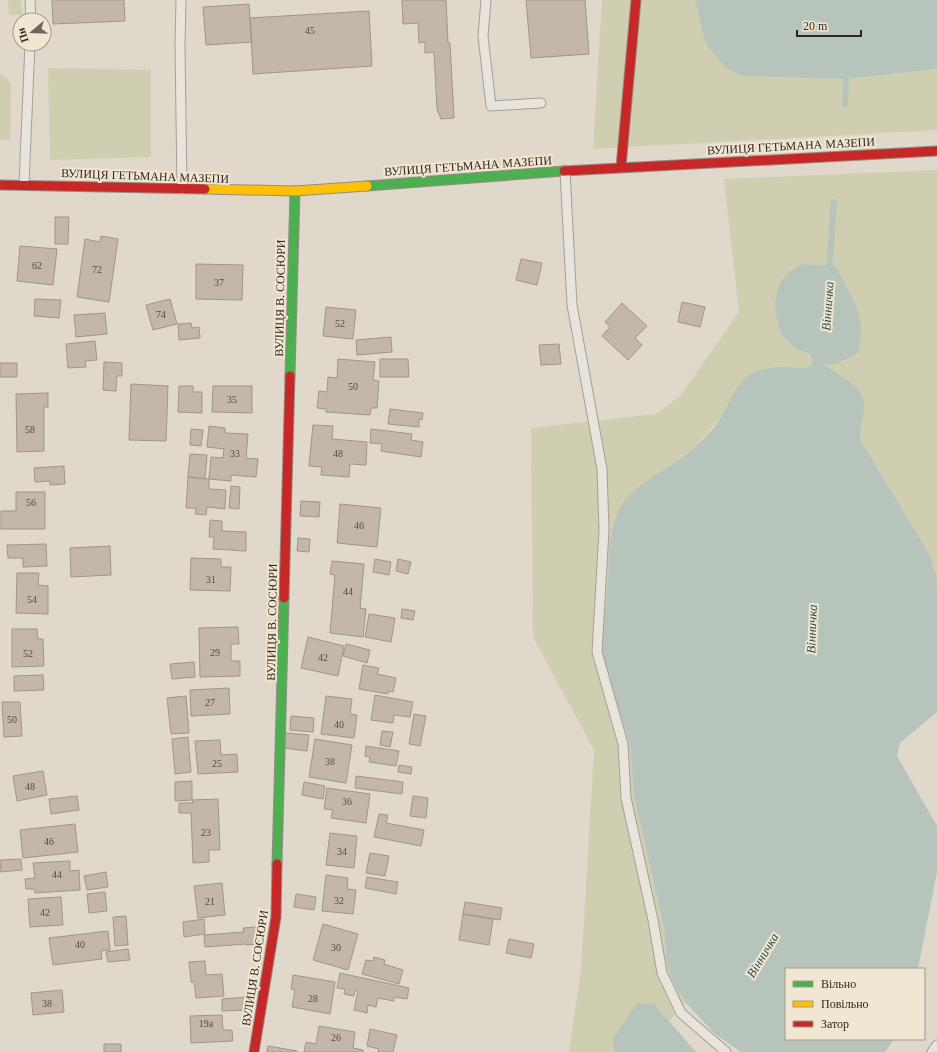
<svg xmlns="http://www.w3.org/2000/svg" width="937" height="1052" font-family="'Times New Roman',serif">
<rect width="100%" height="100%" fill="#e0d8cb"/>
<path fill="#d0ceb0" d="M8,0H21L22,15H9Z
M602,0H695L705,43L726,68L846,79L937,69V130L593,149Z
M48,68L151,70V157L50,160Z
M0,73L8,79L11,85L10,140H0Z
M937,170V587L933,565L862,443L860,428L865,409L808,368H769L752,374L746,378L740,384L719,420L691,450L629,496L610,543L602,645L604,661L630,744L634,796L664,928L667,966L675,986L686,1003L669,1021L654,1004L613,1039L614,1052H569L581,970L594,750L533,637L531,428L656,414L680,396L739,312L724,179Z"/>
<path fill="#b7c4bb" d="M695,0H937V69L846,79L743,76L726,68L705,43Z
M801,264L835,266C844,281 860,309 861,326C862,336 860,344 857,354L835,364L823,365C839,375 868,387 864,410C863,423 858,430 862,443L929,554L936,575L937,587V712L900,743L897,756L937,826V872L918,969H786V1039H894L885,1052H741L715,1034L686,1003L675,986L667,966L664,928L634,796L630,744L604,662L602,645C604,622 606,599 608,575C609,553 609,530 619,510C631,484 671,469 691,450C701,441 713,430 720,419C729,404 736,383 751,374C768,364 789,368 808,368L813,362L810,354C805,351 798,350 793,346C776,336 771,303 779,286C783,275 792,270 801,264Z
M637,1003L654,1004L696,1052H614L613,1039Z"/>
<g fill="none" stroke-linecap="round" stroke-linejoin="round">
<path stroke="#b7c4bb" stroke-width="6" d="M845,72L846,79L845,104
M829,272L834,202"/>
</g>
<path fill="#c3b7ac" stroke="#9f958b" d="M52,0H124L125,21L53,24Z
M402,0H446L448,43H450L454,118L441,119L437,109L434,52L425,53V42L419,43L418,23L403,24Z
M526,0H585L589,54L531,58Z
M249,4L252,42L206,45L203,7Z
M369,11L372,66L253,74L250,18Z
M55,217H69L68,244H55Z
M101,236L118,239L109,302L77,297L85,239L100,242Z
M20,246L57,249L53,285L17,281Z
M521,259L542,263L537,285L516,280Z
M196,264L243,265L242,300L196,299Z
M35,299L61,300L59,318L34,316Z
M170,299L177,324L153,330L146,305Z
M682,302L705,307L700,327L678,322Z
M622,303L647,326L635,338L642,345L628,360L602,336L610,327L605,322Z
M326,307L356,310L353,339L323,336Z
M105,313L107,334L76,337L74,315Z
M191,323L192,328L199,327L200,338L179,340L178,324Z
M391,337L392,352L357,355L356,340Z
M95,341L97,360L85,361L86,367L68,368L66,344Z
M559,344L561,364L541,365L539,345Z
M338,359L375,362L373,380L379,381L377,408H371L370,415L326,412V409L317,408L319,391L327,392L328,377L337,378Z
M380,359H408L409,377H380Z
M104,362L122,363V376H117L116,391L103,390Z
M0,363H17V377H0Z
M131,384L168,386L166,441L129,440Z
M179,386H193V392H202V413L178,412Z
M213,386H252V413L212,412Z
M48,393V407H44V451L17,452L16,394Z
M390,409L423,413L422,420L419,419V427L388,424Z
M313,425L333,426L332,439L367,442L366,465L350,464L349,477L321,475L322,467L309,466Z
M209,426L225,428V433L248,434L246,458L258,459L256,477L231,475V481L209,479L211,457L223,458L224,449L207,447Z
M191,429L203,430L201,446L190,445Z
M371,429L412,434L411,440L423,442L421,457L381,451L382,444L370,443Z
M190,454L207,455L205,479L188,477Z
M64,466L65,484L50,485V481L35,482L34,468Z
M188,477L209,479V489L226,490L225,509L207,507L206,515L195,514L196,508H186Z
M231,486L240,487L239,509L229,508Z
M16,492H45V529H1V511H16Z
M301,501L320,502L319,517L300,516Z
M340,504L381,508L377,547L337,543Z
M210,520L222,521V531L246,532V551L213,549L214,537H209Z
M298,538L310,539L309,552L297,551Z
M46,544L47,566L23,567V558H8L7,545Z
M110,546L111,575L71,577L70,548Z
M191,558L221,559V567H231L230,591L190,590Z
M375,559L391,562L389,575L373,572Z
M398,559L411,562L408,574L396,571Z
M332,561L364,564L360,608L366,609L363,637L330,633L335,575L330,574Z
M17,573H39L38,585L48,586V614L16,613Z
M402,609L415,611L413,620L401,618Z
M369,614L395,618L391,642L365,637Z
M238,627L239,644H231V661H240V676L200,677L199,628Z
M12,629H37L38,639H43L44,666L12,667Z
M308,637L344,646L338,676L301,668Z
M346,644L370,650L367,663L343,656Z
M194,662L195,677L172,679L170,664Z
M363,665L379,668L377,674L396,678L393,692L388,691V694L359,689Z
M43,675L44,690L14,691V676Z
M229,688L230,714L191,716L190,690Z
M375,695L413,702L410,717L394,715L393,723L371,720Z
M186,696L189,733L171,734L167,698Z
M326,696L352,699L350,714L357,715L354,738L321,734Z
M2,702H20L22,736L4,737Z
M414,714L426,716L420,746L409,744Z
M291,716L314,718L313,732L290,730Z
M382,731L393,732L390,747L380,745Z
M285,733L309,735L307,751L283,748Z
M188,737L191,772L175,774L172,739Z
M315,739L352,745L346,783L309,777Z
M220,740L221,755L237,754L238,772L198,774L195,741Z
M366,746L399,751L396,766L369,762L370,757L365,756Z
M399,765L412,767L411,774L398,772Z
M43,771L47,795L17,801L13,776Z
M356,776L403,782L402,794L355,788Z
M192,781V800L175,801V782Z
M304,782L325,786L323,799L302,795Z
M327,788L370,794L366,823L331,818L333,810L324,809Z
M77,796L79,810L51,814L49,799Z
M413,796L428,798L426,818L410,816Z
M218,799L220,850H209V862L193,863L191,813H179V803H193L192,800Z
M379,814L388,815L386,823L424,830L421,846L374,837Z
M75,824L78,852L23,858L20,830Z
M330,833L357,836L354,868L326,865Z
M370,853L389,856L385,876L366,873Z
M21,859L22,870L1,872L0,860Z
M70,861V871L79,870L80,890L35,893L34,889H26L25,879L35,878L33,863Z
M106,872L108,887L87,890L84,876Z
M326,875L348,878L347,889L356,890L353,914L322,911Z
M367,877L398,882L396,894L365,888Z
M222,883L225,915L198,918L194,886Z
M105,892L107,911L89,913L87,894Z
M296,894L316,897L314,910L294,907Z
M61,897L63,925L30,927L28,899Z
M465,902L502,908L500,920L463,914Z
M463,914L493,919L489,945L459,940Z
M126,916L128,945L115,946L113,917Z
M204,919L205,934L184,937L183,922Z
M323,924L358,934L348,970L313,960Z
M257,927L259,944L246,945V944L205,947L204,935L244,932L243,928Z
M108,931L110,950L101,951L102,959L53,965L49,938Z
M509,939L534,944L531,958L506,953Z
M128,949L130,960L108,962L106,952Z
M374,957L385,960L384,964L403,970L399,984L362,974L366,960L373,961Z
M205,961L206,975L222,974L224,996L196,998L194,982H191L189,962Z
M340,973L409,988L407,999L394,997V1001L378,998L376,1007L368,1005L367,1013L354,1010L358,991L355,990L354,996L344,994L345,989L337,988Z
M293,975L335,982L330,1014L292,1007L295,990L291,989Z
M62,990L64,1012L33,1015L31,993Z
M246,997L247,1010L222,1011V999Z
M222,1015L223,1030H232L233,1041L191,1043L190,1016Z
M319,1026L355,1032L353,1048L363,1050V1052H304L306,1042L316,1044Z
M370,1029L397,1035L393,1052H378L379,1049L367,1046Z
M104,1044H121V1052H104Z
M268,1046L297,1051V1052H267Z"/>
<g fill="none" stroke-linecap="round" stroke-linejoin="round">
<g stroke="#a59e95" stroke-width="11">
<path id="lane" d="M30,0L31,20
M181,0L180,45L182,189
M486,0L483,36L491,106L541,103
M565,171L572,305L602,469L604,530L597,652L623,744L626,798L653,920L662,973L681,1013L726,1052
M24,184L30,44
M932,1052L937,1045"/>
</g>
<g stroke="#958d84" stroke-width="11">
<path id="fast" d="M367,186L564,171
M290,376L295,191
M277,864L284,598"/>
</g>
<g stroke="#958d84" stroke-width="11">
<path id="slow" d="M205,189L295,191L367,186"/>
</g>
<g stroke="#958d84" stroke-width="11">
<path id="jam" d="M621,167L636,0
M564,171L937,151
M0,185L205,189
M284,598L290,376
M254,1052L276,917L277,864"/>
</g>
<use href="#lane" stroke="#e8e4dc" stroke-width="9"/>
<use href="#fast" stroke="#4caf50" stroke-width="9"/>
<use href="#slow" stroke="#ffc107" stroke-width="9"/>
<use href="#jam" stroke="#c62828" stroke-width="9"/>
</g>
<g text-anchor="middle" stroke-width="4" stroke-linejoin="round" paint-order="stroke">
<g font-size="10" fill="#564b42">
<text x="310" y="34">45</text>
<text x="37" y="269">62</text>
<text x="97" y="273">72</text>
<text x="219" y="286">37</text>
<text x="161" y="318">74</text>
<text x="340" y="327">52</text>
<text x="353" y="390">50</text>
<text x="232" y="403">35</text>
<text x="30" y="433">58</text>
<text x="235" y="457">33</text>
<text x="338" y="457">48</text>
<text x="31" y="506">56</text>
<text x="359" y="529">46</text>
<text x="211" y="583">31</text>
<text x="348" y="595">44</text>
<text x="32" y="603">54</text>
<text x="215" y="656">29</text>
<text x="28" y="657">52</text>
<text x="323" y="661">42</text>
<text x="210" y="706">27</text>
<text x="12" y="723">50</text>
<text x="339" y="728">40</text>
<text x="330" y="765">38</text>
<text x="217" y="767">25</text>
<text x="30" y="790">48</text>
<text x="347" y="805">36</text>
<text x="206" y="836">23</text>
<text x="49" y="845">46</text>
<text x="342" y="855">34</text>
<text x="57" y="878">44</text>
<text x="339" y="904">32</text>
<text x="210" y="905">21</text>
<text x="45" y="916">42</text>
<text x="80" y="948">40</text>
<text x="336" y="951">30</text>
<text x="313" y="1002">28</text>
<text x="47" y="1007">38</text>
<text x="206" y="1027">19а</text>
<text x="336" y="1041">26</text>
</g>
<g font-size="12" fill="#32271e" stroke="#f0e6d2">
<text transform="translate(791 146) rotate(-3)" y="4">ВУЛИЦЯ ГЕТЬМАНА МАЗЕПИ</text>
<text transform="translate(468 166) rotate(-4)" y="4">ВУЛИЦЯ ГЕТЬМАНА МАЗЕПИ</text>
<text transform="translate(145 176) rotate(2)" y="4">ВУЛИЦЯ ГЕТЬМАНА МАЗЕПИ</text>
<text transform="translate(280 298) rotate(-89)" y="4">ВУЛИЦЯ В. СОСЮРИ</text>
<text transform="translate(272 622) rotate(-89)" y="4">ВУЛИЦЯ В. СОСЮРИ</text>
<text transform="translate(255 968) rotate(-81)" y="4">ВУЛИЦЯ В. СОСЮРИ</text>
</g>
<g font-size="13" font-style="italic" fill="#2f504c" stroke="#f0e6d2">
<text transform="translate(827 306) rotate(-86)" y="5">Вінничка</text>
<text transform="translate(811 629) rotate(-88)" y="5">Вінничка</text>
<text transform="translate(762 955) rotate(-59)" y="5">Вінничка</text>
</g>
</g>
<rect x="785" y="968" width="140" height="72" fill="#f0e6d2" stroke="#a49a8a"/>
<rect x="793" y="981" width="20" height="6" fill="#4caf50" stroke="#a49a8a"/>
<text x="821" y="988" font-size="12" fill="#32271e">Вільно</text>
<rect x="793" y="1001" width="20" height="6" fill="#ffc107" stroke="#a49a8a"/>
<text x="821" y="1008" font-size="12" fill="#32271e">Повільно</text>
<rect x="793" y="1021" width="20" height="6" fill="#c62828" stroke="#a49a8a"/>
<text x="821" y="1028" font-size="12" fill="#32271e">Затор</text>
<g transform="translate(32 32) rotate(251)"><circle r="19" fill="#f0e6d2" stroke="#a49a8a"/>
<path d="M0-3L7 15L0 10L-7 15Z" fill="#6f655b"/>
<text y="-6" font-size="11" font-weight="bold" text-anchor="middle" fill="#32271e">Пн</text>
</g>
<path d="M797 30v6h64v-6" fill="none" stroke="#32271e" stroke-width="2"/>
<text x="803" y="30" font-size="12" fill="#32271e" stroke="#f0e6d2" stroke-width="3" paint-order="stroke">20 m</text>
</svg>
